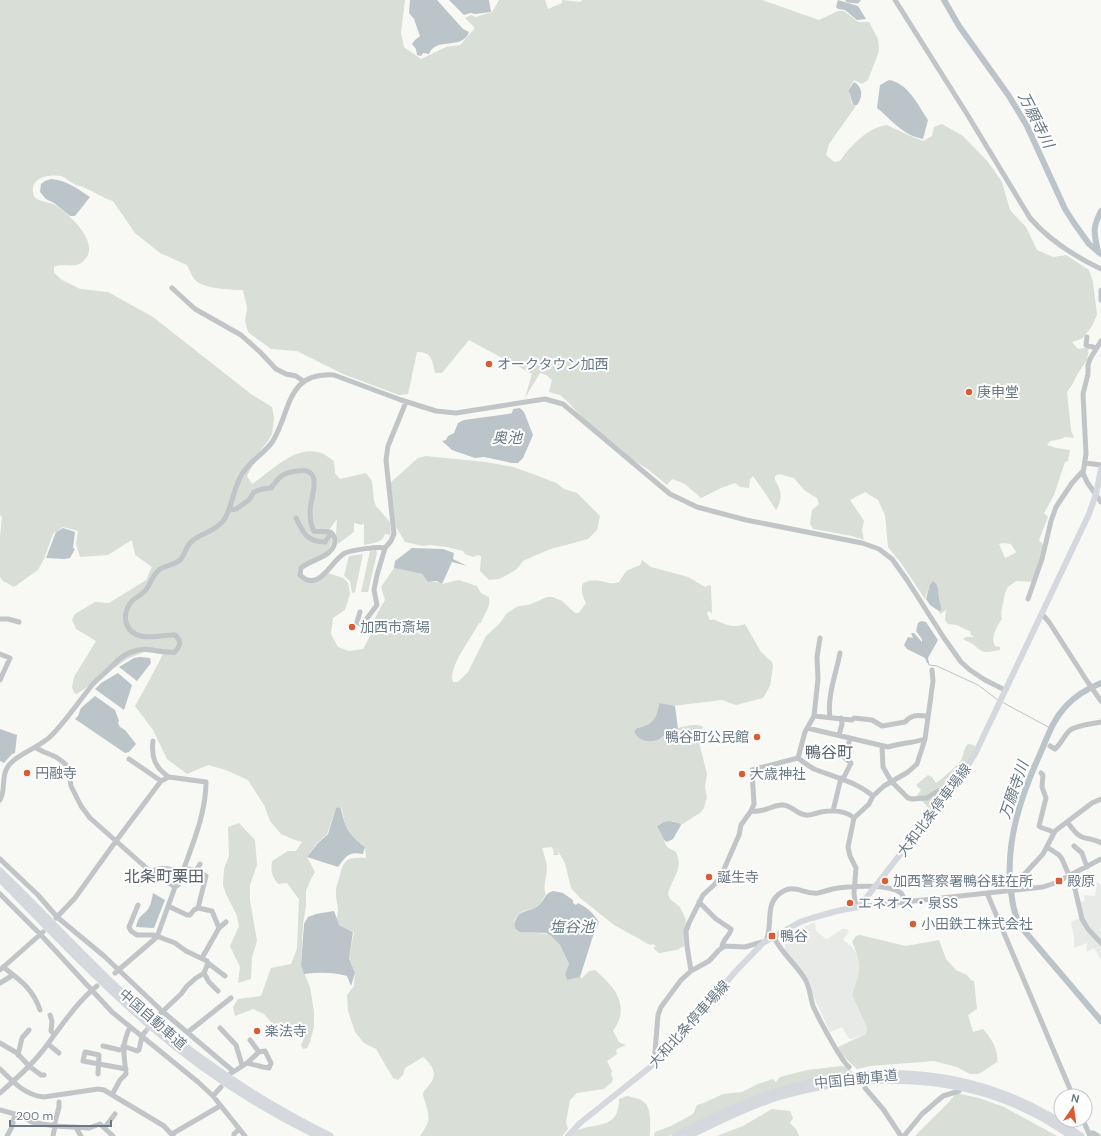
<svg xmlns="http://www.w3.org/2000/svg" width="1101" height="1136" font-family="'DM Sans','Noto Sans JP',sans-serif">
<rect width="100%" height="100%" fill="#f8f8f5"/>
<path fill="#e8eae8" d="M1097,882L1101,885V960L1094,948L1086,952L1087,943L1074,948V938L1071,922L1083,917L1081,902L1085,901L1084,895L1095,896Z
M815,922L816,931L826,939L829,938L842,929H847L849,932L843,940L852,947L856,953L860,964L859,974L852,995L867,1028L866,1034L852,1039H849L842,1027L830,1032L813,995L810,982L785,951L786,935Z"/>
<path fill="#d9ded6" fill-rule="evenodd" d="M0,0H405L401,33L404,47L421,59L446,47L460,45L475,28L465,18L471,15L476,17L492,12L499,0H545L548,9L562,3V0L581,2L582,0H762L819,20L838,11H844L858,22H869L878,39L879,51L868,80L862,84L854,80L848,91L850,94L851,103L856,106L829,144L826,155L834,162L840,161C843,157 846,152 850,148C862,136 870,128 887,125L908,135L923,141L932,136L934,127L942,124L963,136L988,162L1002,182L1010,210L1026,227L1037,250L1053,257L1066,255L1089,270L1093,282L1097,315L1092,326L1083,338L1072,342L1078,349L1089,347L1087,360L1078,373L1072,385L1067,392L1071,430L1074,438L1065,437L1061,439L1050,441L1047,445L1056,448L1070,450L1068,461L1065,462L1054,495L1044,513L1048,517L1039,540L1046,547L1047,551L1039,562L1034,582L1016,581L1008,587L1005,593L1001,613L1002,619C997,626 990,638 995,646L1000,647V650C987,652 984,655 974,645C972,643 966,641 963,639L966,637H974L970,634L971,632L957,625L948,624L945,620L946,610L940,614L939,611H940C942,605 939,603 939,598C938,591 939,588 934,582L933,581L930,584L925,599L901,563L888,547L885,515L878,500L865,492L850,500L864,521L862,530L864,540L852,536L813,529L810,524L812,510L819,504L817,498L804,490L794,478L779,474L775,476C774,482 779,485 780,491C782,497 779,506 776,510L765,493L753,476L750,479L749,488L740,487L735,483L721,488L701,498L685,484L672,479L667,485L649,470L605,442L567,401L560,395L549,392L552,380L546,375L540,373L525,398L532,374L469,340L442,373H435C432,360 432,352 417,352L408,394L399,395L343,374L297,351L271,349L248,332L245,321L247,308L243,290C231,290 210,289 199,283C193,280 190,271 187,265L160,253L135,233L113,201C102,198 95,192 85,188C82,186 77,186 74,184C70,182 65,177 61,176C49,174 32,177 33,191C33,195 34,197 37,199C42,202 49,202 55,205C69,214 105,246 81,263C73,268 62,263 54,267V273L62,280L80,289L108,292L153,317L251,394L272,407L274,418L272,434L268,441L260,451L247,476L252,484C272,471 297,442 324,454C327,456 331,459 334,461L335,473L340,479L366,473L372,481L374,501L376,506L390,522L391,535L385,534C383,543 371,543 364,545V523L362,525L354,523V532L338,544L336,535L337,519L329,530L326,539L329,541L332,538C333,554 311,561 300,567C296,578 304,581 314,583L328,573L343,578L348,583L350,594L345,610L333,618L331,634L338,647L349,651L363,649L370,636L371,628L378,612L385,600L381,587L394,568L422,574L428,582H437L442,584L459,580L477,586L481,593L489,597C491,608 484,613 481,623H479C473,636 447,668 453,682H458L468,672L486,636L500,623L507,613L515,608L519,606L529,605L547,597H553L562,601L575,613H579L586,603C583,597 580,589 583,583C601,575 605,587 619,582L626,571L640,565L642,560L651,567L688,577L705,587L709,585L711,586L712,613L708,611L707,614L710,620H712L713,619C723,624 734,629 745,624L761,652L772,662L773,666L770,686L763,698L736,705L722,700L672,706L659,703C657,718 653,725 637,728L634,731C639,742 650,744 661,738C664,737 665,734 668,733C675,728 697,722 703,727L698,737L699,742L707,774L705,787L707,797L704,808L700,813L681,825C674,819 664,821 657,826L667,847L676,852C684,870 672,877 668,894L670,899L680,907L686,920L684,937V946L677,950L659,953L653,948L656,946L653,944L650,945L614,925L579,897L571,888L565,863L557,849L559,855H553L554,853L552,847L542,848C544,855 547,862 547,869C547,878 542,886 546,894L540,904L535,908L523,911L515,919L514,925L516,931L546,934L552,937L560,945L569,964L565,974L567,980L580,977L582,978L589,971L595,970C615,987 631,1006 613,1031L619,1042L626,1045L617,1049L616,1051L617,1054L607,1061L612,1071L611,1074L613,1079L612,1081V1082L604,1089L577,1093L570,1100L566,1122L568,1129L562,1136H420C430,1121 430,1121 426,1104C425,1101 423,1097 423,1094C424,1090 428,1087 430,1084C439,1073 431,1064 423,1057L405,1068L403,1075L398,1080L393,1078L376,1049L364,1043L355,1032L348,1011L347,995L354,986L355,973L349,957L354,932L339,925L336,919C341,908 335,902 336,891C336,886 339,880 340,875C344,859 348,857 365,858L366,857L365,847L350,835L345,824L342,809L339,807L336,808L327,834L317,843L307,857L315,872L310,881L306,891V906L303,924L301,965L310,987L314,1012V1027L310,1042L307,1048L303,1049L301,1045L306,1033L304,1025L288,1032L275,1027L264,1014L253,1009L235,1016L233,1007L238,999L261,996L271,968L291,964L297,949L299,899L287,883L278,884C271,874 271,873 272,861L288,851H296L302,842L295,840L281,834L270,821L264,805L248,780L226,770L208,765L187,774L167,759L153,730L135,706L149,681L163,654L144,652L127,659L77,694L74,693L72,687L74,677L96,641L76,629L72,620L75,614L95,602L109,603L146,580L152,567L135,555L132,540L108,555L80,557L76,544L78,531L63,527L53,534L44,559L38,570L14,587L3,581L0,577V537L2,517L0,515ZM1004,543L1011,544L1016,552L1015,553L1005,558L999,544Z
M426,456L486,462L513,467L536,475L556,483L564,489L577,493L600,516L597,530L588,539L551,549L534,556L523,561L517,569L507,575L499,579L489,580L480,571L481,556L478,555L473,557L465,554L463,551L447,547L430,545L423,546L405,542L396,527L390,483L418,458Z
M370,551L376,550L377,553L368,592H361Z
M363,554L355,592L352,593L350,581L344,576L349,556Z
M968,744L974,745L976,751L964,767L957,772L953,776L949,786L950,788L932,810H930L924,803L916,797L921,790L916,785L928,775L932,777L936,783C939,782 959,763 960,762C964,756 963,749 968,744Z
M239,823L255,840L257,865L250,885V900L257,941L252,957L251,979L238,983L240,967L230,946L239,926L237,916L226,894L223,885L224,869L229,856L228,827Z
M860,935L906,946L939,940L946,959L956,970L967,975L971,980L974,981L977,1009L968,1015L973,1032L983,1029C991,1038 999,1050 997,1062L982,1072L978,1074H970L957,1067L934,1061L871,1066L857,1069L842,1055L838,1047L866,1034L867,1028L852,995C860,971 863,967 852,942L856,936Z
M842,1066L846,1067L854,1073L722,1110L669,1136H654L655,1132L671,1126L693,1114L697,1105L704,1103L723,1094L742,1092L758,1084L773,1079L776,1082L780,1077L807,1070Z
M956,1093L979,1098L1004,1107L1057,1136H915L949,1102Z
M627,1096C631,1097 635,1098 639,1099C653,1104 650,1124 650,1136H570C587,1118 619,1136 619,1099Z
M772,1109L790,1111L793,1118L790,1123L796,1129L799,1136H717L743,1126Z"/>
<path fill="#bbc4c9" d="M410,0H437L463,29L469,32C462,51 436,36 429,54L423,53L421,56L417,55L416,49L412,44L415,40L420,36L414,19L409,13Z
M449,0H489L491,12L475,14L471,13L464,15Z
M838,0L858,6L866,19L857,20L845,10L838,9L836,7Z
M889,80C908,83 918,105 928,120L923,139C902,135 892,120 877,108L880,85Z
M854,82C863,87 863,97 857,105H854C850,101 852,95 848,91Z
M51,179C66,180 78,189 90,197L75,216H70L54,203L46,199L40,192L41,184L45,181Z
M520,408L524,412L533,435L523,458L518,463H512L484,457L475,458L452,450L442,441L446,440L448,436L454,433L458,423L464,420L508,414L512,413L513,409Z
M63,528L75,532L73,548L75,549L70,558L64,559L46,558L56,532Z
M412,548L443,549L454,553L453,559L467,566L452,562L442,584L437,581L428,582L422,574L394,568L395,561Z
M933,581C939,585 938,590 939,597C939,602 942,605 941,611H939L930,605L926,599L930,584Z
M921,621L926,622L938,640L928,658L929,663H927L925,658L907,649L904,645L908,637L913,638L911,633H914L922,642V639L916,631L918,623Z
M140,657L150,658L151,663L137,681L119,667L134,658Z
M118,673L132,685L124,710L95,689L101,683Z
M95,696L115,710L119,721L118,723L120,727L125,730L136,744L129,752L125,753L75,719L78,716L81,708Z
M659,703L675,706L678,729C675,730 671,730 668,731C666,733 664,736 661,738C652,744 638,742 634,731L637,728C653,725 657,718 659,703Z
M0,729L17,735L15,753L12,754L4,763L0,761Z
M339,807L341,809C346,830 348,834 365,847L363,854C349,851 346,856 338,867L307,857L318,843L328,834L336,808Z
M669,821L679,823L681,825L673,839L667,842L664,840L657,826L664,822Z
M553,891L563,893L573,900V903L576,905L578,903C588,908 593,913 599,922L593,936L580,977L567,980L565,974L569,964L560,945L552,937L546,933L520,932L516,930L514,925C519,906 531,914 540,904C545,899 545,893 553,891Z
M153,893L165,900L154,928L136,927C139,914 142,917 148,909C151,905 152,898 153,893Z
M334,911L339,925L353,932L349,958L355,973L351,986L347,976C333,972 319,972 304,974L301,965L304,924L308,917L316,914Z"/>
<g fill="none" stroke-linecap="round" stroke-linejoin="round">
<path stroke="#bbc4c9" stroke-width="1" d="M928,662L929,665L937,666L978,685L998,700
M1002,702L1050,728"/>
<path stroke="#bbc4c9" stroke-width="6" d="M944,0L959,26L1009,96L1027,126L1065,209L1074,223L1089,244L1101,254
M1098,252C1094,232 1092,229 1101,211
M1101,683C1089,688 1075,696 1066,706C1052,721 1048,736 1040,754C1021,796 1007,837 1010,883C1012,899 1013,913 1021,927L1101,1021"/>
<path stroke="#cdd2d3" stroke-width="5" stroke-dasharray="5 2.5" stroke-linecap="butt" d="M145,1032L161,1013"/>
<path stroke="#c1c5c8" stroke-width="5" d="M848,0L857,1L858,0
M895,0L967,114L1030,218C1048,239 1076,257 1101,269
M172,288L195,309L241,335L260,352L276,369L286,374L296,376L303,381
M1101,290V300
M1087,337L1086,345L1096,348
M1101,341L1090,359L1088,365V374L1083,394L1086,454L1083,473L1087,482L1101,502
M1085,463L1101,465
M229,510L236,509L249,500L254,492L262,489L271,488C279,477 282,473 296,471C325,466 311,496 310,510C310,517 310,525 314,531C318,532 325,531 330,532C332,533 335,537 335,540C335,557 311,559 301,568L300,575C319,594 331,560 345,553C353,550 378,546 385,548
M296,518C304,533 305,541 325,542L331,534
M1028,599L1042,559L1051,521L1056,507L1072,483L1083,471
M360,612L357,622L362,625L377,605L374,590L377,575L385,548L391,541L394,534L386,460L388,446L406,402
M1042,614L1049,622L1087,681L1101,701
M0,619H8L19,622
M0,654L10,658L0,680
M932,670L933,681L925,739L917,764L908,772L884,786L873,796L869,804L854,818L848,847L850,856L856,868L854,893L855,902L858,907L1043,887L1055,883L1101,859
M814,716L852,720L854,718L872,720L882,726L905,722C913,713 918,716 928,716
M830,717C827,696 836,674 840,653
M807,728L888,747C901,743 913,743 925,739
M839,735L842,724L841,718
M153,741C151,757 155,768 169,777
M882,746L883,767L891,781L908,798L912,799L927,798L945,787L953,778L959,779
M1050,746L1055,749C1061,744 1064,736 1069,731C1075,725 1093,724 1101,722
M36,748L44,752L56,757L63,762L68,767L71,786L81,806L90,818L151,872L175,887
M798,758L805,732L814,716L818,679L817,657L820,638
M129,759L161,781
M1041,773L1043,775L1042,787L1046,798L1039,826L1040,827L1051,831L1054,833
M843,779L851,763L845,758L850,738
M0,800C6,790 1,778 7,768C13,756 40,747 51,736C67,720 79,701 93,684C99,678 105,673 111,667C115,663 120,658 125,655C147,643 155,654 175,652C180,646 182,641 175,635C164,634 152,639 141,636C124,632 121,614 132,601C136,597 142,595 146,590C150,584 152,577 157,572C162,565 175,566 181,559C185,554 186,546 192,541C202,533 216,531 224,520C233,506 233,488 242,474C250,461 265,453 273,441C291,411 286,372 334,375L401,400L436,411L456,413L545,399L563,404L670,494L697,507L746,520L862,543L879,549L892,559L907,580L944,638L961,662L970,670L985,680L1005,690
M751,811L754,804L752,770L798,758C803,762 809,766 814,769C835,777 856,782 873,796
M833,811L841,778
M1068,823C1072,828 1076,835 1082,837C1090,840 1093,838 1101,843
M1074,846L1082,853L1087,867
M1047,847L1059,855L1062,859L1075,889L1082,919L1088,929L1101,943
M0,859L38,895L57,917L104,956L162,1011L233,1071
M184,868L197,871L206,876L198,908
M196,871L200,864
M151,872C160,866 173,869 182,873
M1019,880L1043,854L1055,831L1092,803L1101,799
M987,893L1073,1096
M0,894L40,934L112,1012L198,1082L213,1096L245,1136
M699,902L716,919L731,929C730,936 722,940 722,947
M138,905L129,927L131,931L137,935H154L175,943L186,951L207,961L208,963L225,976
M168,906L187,915H190L194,910L198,908L212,911L219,928L202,958
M56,918L75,898L116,841L161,781L169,777L206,782C206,817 189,852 178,885L175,887L157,937L115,973
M219,928L226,922
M774,937C781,953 796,964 805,979C810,987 810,997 813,1006C818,1017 841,1061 849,1067
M766,941C773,926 765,906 778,895C794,881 802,895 818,893C823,892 828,890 833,889C847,886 891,883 902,894C903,896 904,900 905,903
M3,967C20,980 33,989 40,1010
M0,970L43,932
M691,971L687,946L686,931L689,923L703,895L714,885L721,876L739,835L741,825L751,811C765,813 769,806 781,805C791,804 796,814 806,815C811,816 816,813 821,812C832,810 845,810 854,818
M204,973L209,982L218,991
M0,983L13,975
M161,1013L181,994L187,986L196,978L204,973L208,963
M50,1015L52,1021L51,1031L54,1034
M220,1028L236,1045L242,1065
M188,1032L231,998
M250,1040L259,1052
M0,1043L17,1053L29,1066L41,1075H44
M48,1044L59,1053
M103,1046L120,1050L123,1049
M123,1046L137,1051L139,1050L142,1036L145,1032
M18,1055L22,1038L29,1030
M654,1064L658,1015L661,1007L681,980L691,971L709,961L719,950L725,946L745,947L762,942L763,943
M0,1069C13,1082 25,1095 44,1097L98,1089L104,1090L164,1126L173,1136
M98,1074L99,1055L85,1052L83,1061L126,1069
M230,1074L247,1063L259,1052L265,1051L271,1063L269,1068L263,1067L247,1063
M865,1088L883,1109L901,1136
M0,1093C17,1078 34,1063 47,1045C62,1025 77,1002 97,986
M113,1093L120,1080L126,1074C124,1053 121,1046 130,1027
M213,1096L221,1087
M0,1110L18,1115L32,1122L55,1126L89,1128L100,1124L113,1136
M1083,1120L1090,1136
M54,1126L59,1107V1102
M105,1127L115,1114
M76,1128L81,1136
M1089,1133H1093L1098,1136
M172,1134L220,1106
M7,1136L12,1127L15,1114
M53,1136L55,1126
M234,1136V1134L239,1129
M904,1136L922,1114L943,1096L959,1091"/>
<path stroke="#d5d9dd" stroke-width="6" d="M568,1136L580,1123L654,1064L736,971L763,943L800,922L812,918L837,911L858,907L863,902L959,779L975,754L1089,514L1096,494L1101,469"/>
<path stroke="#d5d9dd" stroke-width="7" d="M0,871C51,920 98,973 151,1019C206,1066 266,1104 330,1136
M0,879C48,928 95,978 147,1023C199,1068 256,1106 318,1136
M675,1136C702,1123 728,1109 755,1099C869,1058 981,1064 1081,1136
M688,1136C718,1122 746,1107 778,1097C876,1068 985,1074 1071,1136"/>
</g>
<g fill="#db5c32" stroke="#fff" stroke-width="1.5">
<circle cx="489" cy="364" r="4"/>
<circle cx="969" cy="392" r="4"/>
<circle cx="352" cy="627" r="4"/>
<circle cx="757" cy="737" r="4"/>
<circle cx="27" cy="773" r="4"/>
<circle cx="742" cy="774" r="4"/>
<circle cx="709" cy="877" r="4"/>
<circle cx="885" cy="881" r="4"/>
<rect x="1055" y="877" width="8" height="8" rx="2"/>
<circle cx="850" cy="903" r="4"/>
<circle cx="913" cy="924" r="4"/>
<rect x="768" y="932" width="8" height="8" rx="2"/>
<circle cx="257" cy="1031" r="4"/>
</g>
<g text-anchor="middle" stroke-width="4" stroke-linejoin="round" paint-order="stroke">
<g font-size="14" fill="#687885" stroke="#fff" text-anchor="start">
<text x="497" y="369">オークタウン加西</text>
<text x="977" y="397">庚申堂</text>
<text x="360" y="632">加西市斎場</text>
<text x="749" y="742" text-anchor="end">鴨谷町公民館</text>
<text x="35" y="778">円融寺</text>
<text x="750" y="779">大歳神社</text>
<text x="717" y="882">誕生寺</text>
<text x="893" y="886">加西警察署鴨谷駐在所</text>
<text x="1067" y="886">殿原</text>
<text x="858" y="908">エネオス・泉SS</text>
<text x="921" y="929">小田鉄工株式会社</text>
<text x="780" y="941">鴨谷</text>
<text x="265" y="1036">楽法寺</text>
</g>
<g font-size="14" fill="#687885" stroke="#fff">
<text transform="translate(934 810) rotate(-53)" y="5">大和北条停車場線</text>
<text transform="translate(153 1019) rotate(41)" y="5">中国自動車道</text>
<text transform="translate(689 1024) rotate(-48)" y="5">大和北条停車場線</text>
<text transform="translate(856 1079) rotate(-6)" y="5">中国自動車道</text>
</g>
<g font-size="15" font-style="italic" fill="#647880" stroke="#fff">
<text transform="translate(1036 120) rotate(63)" y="5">万願寺川</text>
<text x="507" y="443">奥池</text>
<text transform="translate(1014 790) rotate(-71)" y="5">万願寺川</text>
<text x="572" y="932">塩谷池</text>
</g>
<g font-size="16" fill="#56616a" stroke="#fff">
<text x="829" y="758">鴨谷町</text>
<text x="164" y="882">北条町栗田</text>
</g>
</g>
<g transform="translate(1073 1108) rotate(13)"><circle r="19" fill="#ffffff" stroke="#c3c9ce"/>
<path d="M0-3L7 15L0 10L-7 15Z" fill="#db5c32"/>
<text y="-6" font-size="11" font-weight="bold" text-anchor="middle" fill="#687885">N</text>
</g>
<path d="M10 1120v6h101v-6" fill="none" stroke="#687885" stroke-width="2"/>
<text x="16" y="1120" font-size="12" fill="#687885" stroke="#ffffff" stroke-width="3" paint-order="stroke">200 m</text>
</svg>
